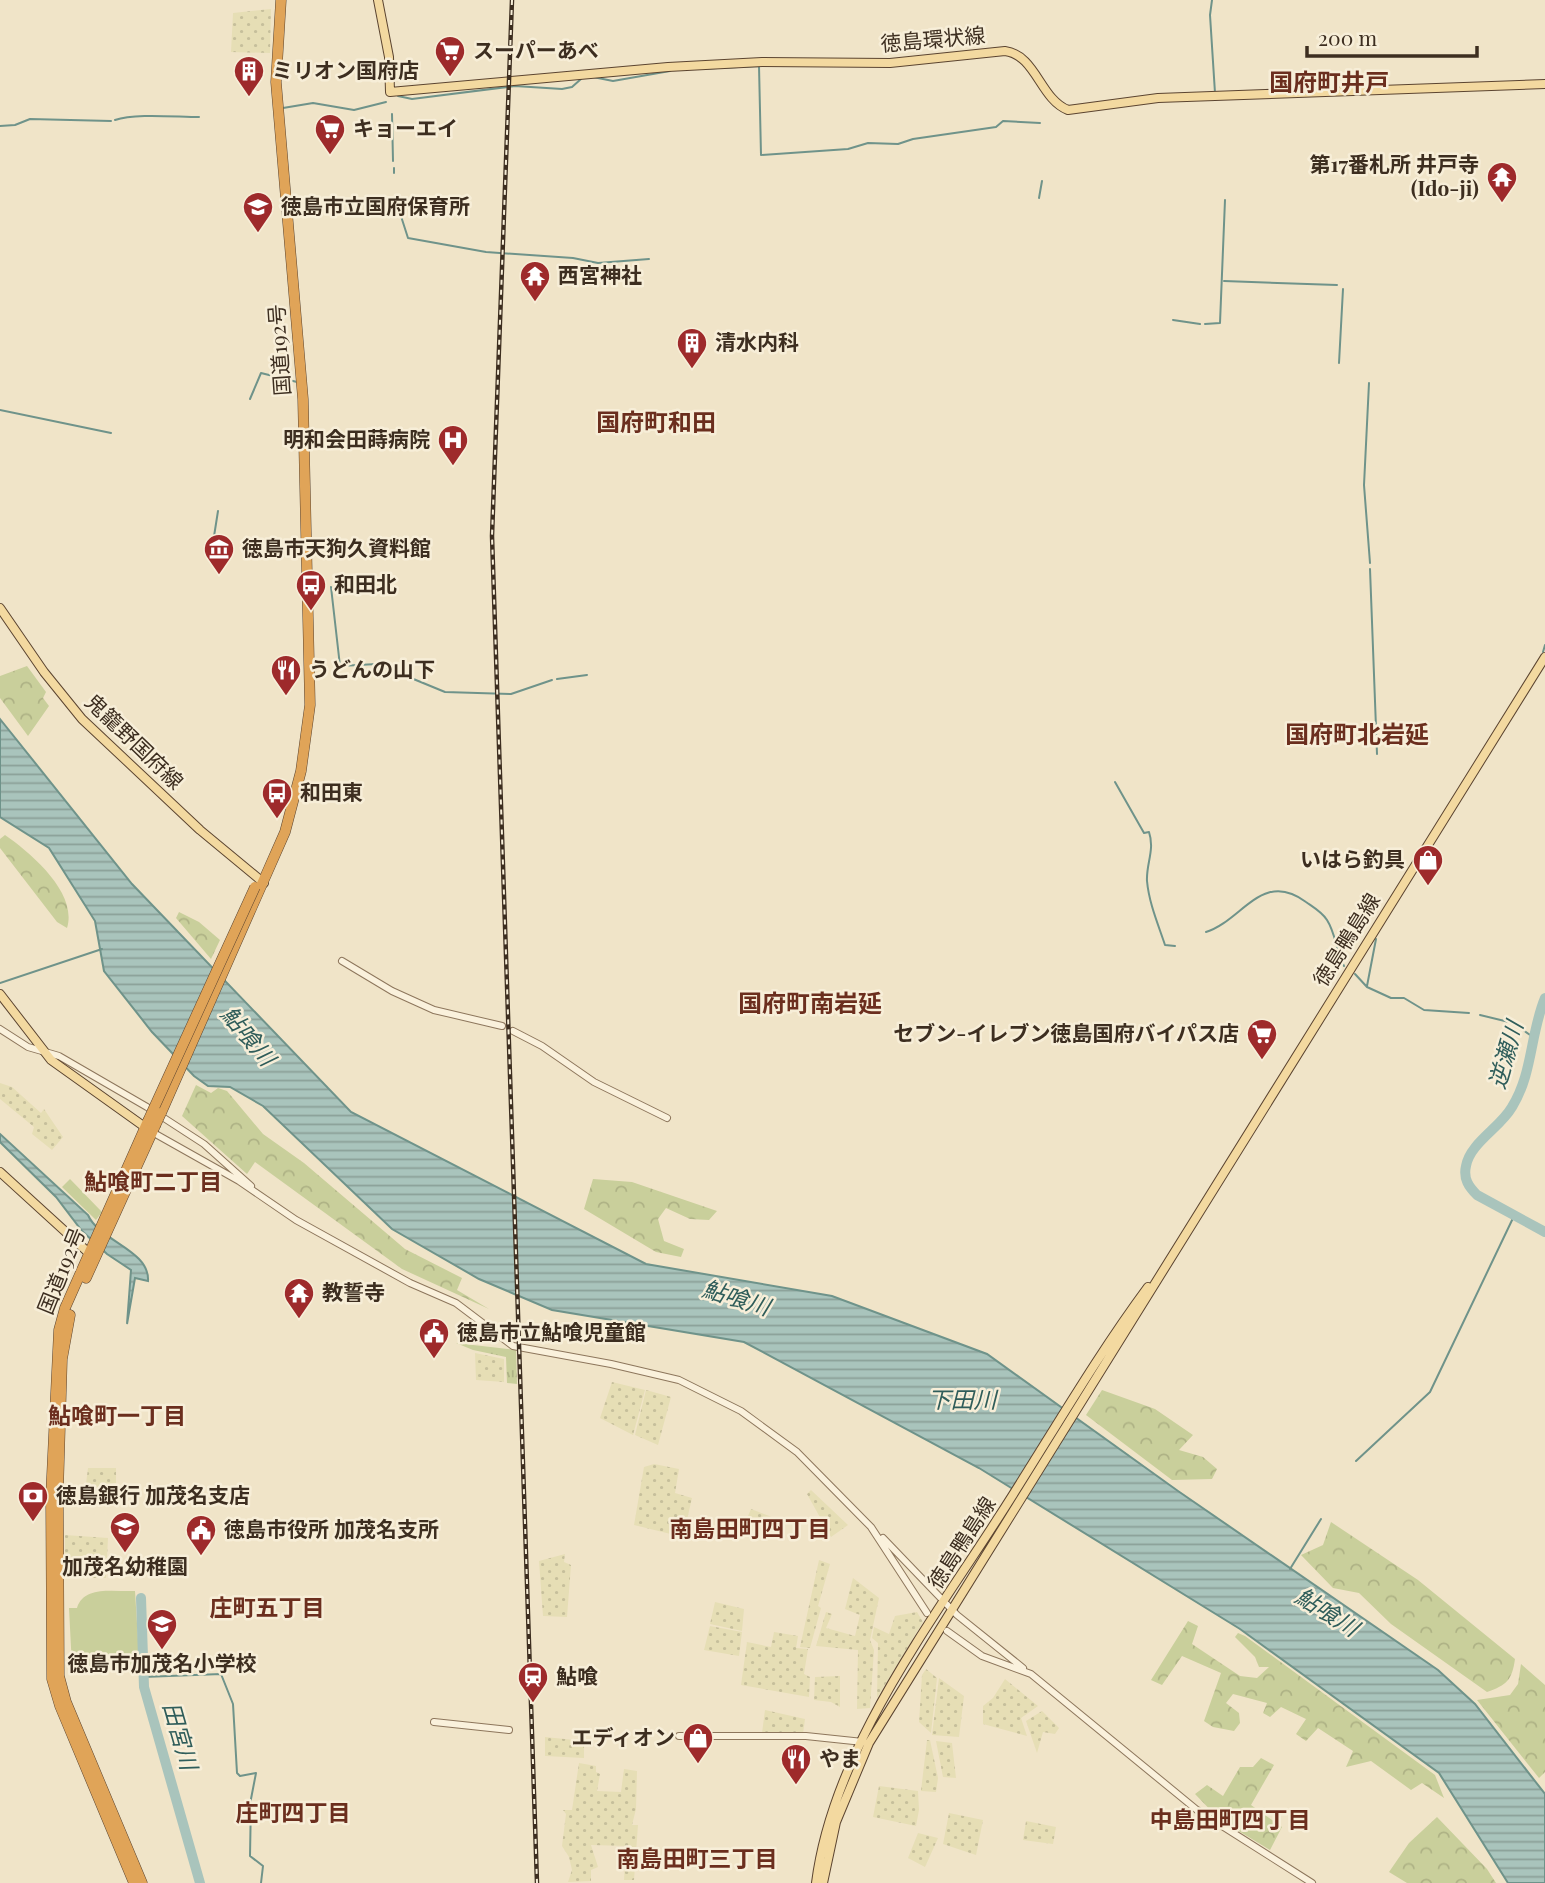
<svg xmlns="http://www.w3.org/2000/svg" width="1545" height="1883" font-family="'Playfair Display','Noto Sans JP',serif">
<defs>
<pattern id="farmland-dots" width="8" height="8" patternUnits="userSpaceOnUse" patternTransform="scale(1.75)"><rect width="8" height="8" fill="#e6deb5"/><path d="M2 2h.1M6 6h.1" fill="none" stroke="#c6bf9b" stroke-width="1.8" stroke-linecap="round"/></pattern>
<pattern id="grass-tufts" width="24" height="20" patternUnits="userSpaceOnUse" patternTransform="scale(1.75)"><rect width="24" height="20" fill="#c9cf9b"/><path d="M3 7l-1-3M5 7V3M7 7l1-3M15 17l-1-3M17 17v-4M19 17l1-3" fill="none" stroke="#aeb285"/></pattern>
<pattern id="forest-crowns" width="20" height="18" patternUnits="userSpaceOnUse" patternTransform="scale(1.75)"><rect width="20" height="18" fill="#c9cf9b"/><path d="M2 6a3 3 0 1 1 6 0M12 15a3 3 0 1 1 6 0" fill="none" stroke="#aeb285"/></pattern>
<pattern id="water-rules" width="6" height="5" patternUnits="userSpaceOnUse" patternTransform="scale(1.75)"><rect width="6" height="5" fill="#a9c4bc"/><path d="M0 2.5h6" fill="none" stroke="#8ba098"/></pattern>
</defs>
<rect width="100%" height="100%" fill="#f0e4c8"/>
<path fill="url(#farmland-dots)" d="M271,9L270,53L231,52L233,13Z
M0,1083L12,1087L41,1113L44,1109L63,1137L52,1150L32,1134L34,1127L0,1099Z
M475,1353L504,1359V1382L476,1380Z
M612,1382L645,1390L633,1435L600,1418Z
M646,1390L671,1397L658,1445L635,1435Z
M654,1464L679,1469L675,1493L692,1498L683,1537L634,1525L644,1467Z
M88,1468H116V1483L111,1484L110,1501L66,1505L67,1496L85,1492Z
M811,1490L848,1525L831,1537L807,1494Z
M751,1509L777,1519L773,1538L743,1528Z
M65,1535L108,1538L106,1578H65Z
M565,1554L564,1562L571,1565L567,1617L543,1616L539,1561Z
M819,1560L830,1564L818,1606L821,1608L810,1648L800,1647Z
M853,1578L879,1598L870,1640L874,1650L870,1708L857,1709L858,1650L816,1646L826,1612L832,1614L826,1628L855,1636L860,1615L845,1609Z
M715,1602L744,1609L742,1631L710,1624Z
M917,1612L923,1622L877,1698L878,1643L872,1638L874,1627L889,1634L895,1616Z
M710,1626L742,1632L739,1656L704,1650Z
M774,1632L798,1636L796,1648L808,1649L804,1674L810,1677L809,1697L741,1685L747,1642L771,1647Z
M926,1669L937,1678L931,1733L919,1722L922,1675Z
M840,1676V1707L831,1702L814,1700L815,1677Z
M939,1678L964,1696L959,1737L932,1735Z
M1005,1679L1038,1706L1021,1718L1027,1736L983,1724V1706L993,1698Z
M765,1710L805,1719L803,1734L762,1733Z
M1042,1711L1059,1728L1055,1734L1043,1732L1037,1753L1026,1721Z
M545,1737L584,1741V1758L545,1756Z
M927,1740H930L938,1778L936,1792L921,1791Z
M936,1741L952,1743L956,1778L943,1777Z
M579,1763L596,1766V1772L600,1774L597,1791L621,1792L624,1769L637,1771L636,1809L632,1825H638L634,1880H624L626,1846L591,1845L598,1867L591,1870V1881L568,1882L572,1870L569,1857L562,1846L566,1814L563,1810H572Z
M879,1786L918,1791L919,1810L916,1826L873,1817Z
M949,1813L983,1820L976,1855L943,1844Z
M1026,1821L1056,1827L1053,1844L1023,1840Z
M918,1833L938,1838L925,1867L908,1858Z"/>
<path fill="url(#grass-tufts)" d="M456,1343L516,1350L517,1384L507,1383L506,1357L473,1350Z"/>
<path fill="url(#forest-crowns)" d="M27,666L46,692L43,698L49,706L28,736L0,698V676Z
M5,835C31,853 78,893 67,928L57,922L0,848V839Z
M179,912L199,922L220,940L211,959L176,918Z
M196,1085L211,1093L218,1088L227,1091L263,1134L304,1163L405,1249L462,1278L457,1290L489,1309L402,1269L255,1162L247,1174L182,1116Z
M593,1179L632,1182L717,1211L709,1220L690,1219L666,1208L658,1219L664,1241L684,1249L681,1257L656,1252L584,1209Z
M1102,1390L1155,1409L1193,1435L1179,1450L1203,1457L1217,1469L1212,1479L1172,1480L1086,1415Z
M1331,1522L1418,1580L1515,1659C1512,1680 1507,1685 1487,1692L1391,1624L1359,1593L1333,1588L1301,1555L1323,1545Z
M1188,1621L1198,1626L1192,1644L1240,1676L1257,1678L1269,1667H1259L1255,1657L1235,1637L1238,1633L1245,1636L1435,1775L1444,1798L1422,1783L1411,1790L1371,1761L1346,1767L1353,1751L1318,1728L1306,1741L1296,1734L1306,1719L1281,1707L1270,1717L1263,1713L1267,1703L1233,1694L1226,1703L1239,1713L1240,1723L1234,1731L1213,1727L1204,1721L1221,1673L1182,1656L1162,1685L1151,1680Z
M1521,1664L1545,1685V1772L1539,1778L1477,1700L1510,1695L1518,1684Z
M1261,1758L1274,1765L1251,1805L1282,1827L1270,1850L1219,1819L1195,1794L1207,1785L1223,1796L1240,1767H1253Z
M1437,1817L1487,1869L1496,1883H1407L1389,1872L1409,1843Z"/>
<path fill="#c9cf9b" d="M70,1179L102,1212L96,1220L62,1187Z
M135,1591L139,1656L130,1665L72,1667L69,1608H77C84,1585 114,1592 135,1591Z"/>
<path fill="url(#water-rules)" stroke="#6f938a" stroke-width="2" d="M0,719L132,884L351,1112L646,1264L832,1296L987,1354L1178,1491L1438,1670L1475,1704L1545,1794V1883H1508L1439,1773L1240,1629L979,1468L744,1342L552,1310L479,1279L392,1229L263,1106L230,1087L208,1086L194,1076L152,1032L104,971L95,921L49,848L0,817Z
M0,1134L88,1215C99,1241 150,1250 148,1281L135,1278L127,1324L131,1270L107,1254L82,1231L56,1197L0,1142Z"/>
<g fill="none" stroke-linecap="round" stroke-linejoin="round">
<path stroke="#6f938a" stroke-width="2" d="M1212,0L1210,15L1215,93
M697,69L759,66L761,155L848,149L868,143L898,144L913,139L996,127L1003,121L1040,123
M593,77L613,81L670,71
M398,96L412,99L515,86L562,89L572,87L581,79
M283,108L313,103L354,110L386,102
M392,114L393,161
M115,120C135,113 176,117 199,117
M0,126L15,125L30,119L111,121
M394,168V173
M1039,198L1042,181
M399,210L408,238L486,252L573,258L598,263L649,259
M1224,281L1337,285
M1173,320L1200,324
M1205,324L1220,323L1225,200
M1339,363L1343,289
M1369,383L1364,485L1370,563
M250,399L261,373L297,382
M0,410L111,433
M212,549L218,511
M1370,569L1377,754
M331,587L340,666L377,664L445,692L511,694L552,680
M1543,652L1545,645
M557,679L587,675
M1115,782L1144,833L1149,832C1155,850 1146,864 1147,881C1149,903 1158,924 1165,945L1175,946
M1206,932C1242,921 1262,869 1306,902C1313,907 1322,912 1327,920C1336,934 1336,951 1344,966
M1355,974L1367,987L1391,998H1404L1424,1010L1469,1013
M0,983L102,949
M1367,986L1376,939
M1480,1015L1513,1023L1533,1037
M1356,1461L1430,1392L1514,1216
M1290,1569L1321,1519
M143,1677L221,1674L233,1704L237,1773L240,1776L256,1773L251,1799L250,1856L263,1866L261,1883"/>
<path stroke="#a9c4bc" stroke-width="10" d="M1545,998C1530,1034 1533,1073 1512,1107C1500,1128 1470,1143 1466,1166C1463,1179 1469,1187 1477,1195L1545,1232
M141,1598L144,1687L200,1883"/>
<g stroke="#8d765c" stroke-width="8">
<path id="minor" d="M342,961L392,991L434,1010L502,1026
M0,1029L28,1047L59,1056L147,1107L204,1144L251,1186
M513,1031L542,1046L594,1082L667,1118
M152,1132L239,1181L296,1220L410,1283L456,1303L513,1346L611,1364L679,1380L741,1411L797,1452L871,1527L927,1613
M883,1538L957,1615L1023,1668
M947,1631L982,1656L1031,1674L1197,1810L1312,1883
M434,1722L509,1730
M679,1736H806L863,1742"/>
</g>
<g stroke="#5b4430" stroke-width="10">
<path id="major" d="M378,0L389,57L390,92L668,67L762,62L890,63L1005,51C1036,55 1040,99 1068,110L1158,98L1545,84
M0,608L44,672L82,719L200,830L264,883
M0,994L51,1060L149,1130
M0,1172L91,1255
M816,1883C833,1750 929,1626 1000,1515C1049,1439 1094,1360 1148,1287
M823,1883L836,1822L869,1743L1545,657"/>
</g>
<g stroke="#5b4430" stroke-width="11">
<path id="highway" d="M161,1113L285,832L301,771L310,705L303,399L276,82L281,0
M86,1278L155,1126
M70,1315L62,1359L58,1493L59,1676L66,1702L142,1883
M134,1883L60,1706L52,1679L51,1496L59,1330L65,1308L148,1121"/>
</g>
<use href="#minor" stroke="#faf1dc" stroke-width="6"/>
<use href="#major" stroke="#f3d9a0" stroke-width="8"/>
<use href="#highway" stroke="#e0a458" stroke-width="10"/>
<g stroke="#3d2e20" stroke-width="4.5">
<path id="rail" d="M512,0L492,536L537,1883"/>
</g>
<use href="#rail" stroke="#f7eed8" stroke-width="2" stroke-dasharray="5" stroke-linecap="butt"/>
<g stroke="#5b4430" stroke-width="11" stroke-linecap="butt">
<path id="highway-bridge" d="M148,1121L255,887
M155,1126L161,1113"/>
</g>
<use href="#highway-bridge" stroke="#e0a458" stroke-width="10"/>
</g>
<defs>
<g id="supermarket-pin" transform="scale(1.575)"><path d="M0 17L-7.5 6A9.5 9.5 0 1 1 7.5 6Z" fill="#9e2a2b" stroke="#f7eed8"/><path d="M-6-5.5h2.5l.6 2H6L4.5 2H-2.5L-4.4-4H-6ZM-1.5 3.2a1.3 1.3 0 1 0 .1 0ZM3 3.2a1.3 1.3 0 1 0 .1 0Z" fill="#fff"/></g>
<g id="building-pin" transform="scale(1.575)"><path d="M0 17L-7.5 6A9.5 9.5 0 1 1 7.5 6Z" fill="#9e2a2b" stroke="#f7eed8"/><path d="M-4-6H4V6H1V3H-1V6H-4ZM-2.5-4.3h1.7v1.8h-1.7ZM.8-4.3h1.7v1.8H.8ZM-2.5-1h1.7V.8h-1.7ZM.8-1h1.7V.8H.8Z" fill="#fff"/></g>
<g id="temple-pin" transform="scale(1.575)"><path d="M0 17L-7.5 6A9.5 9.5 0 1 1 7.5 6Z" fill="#9e2a2b" stroke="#f7eed8"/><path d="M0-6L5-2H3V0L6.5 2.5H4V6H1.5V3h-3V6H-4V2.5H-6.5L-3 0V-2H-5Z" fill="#fff"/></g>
<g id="school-pin" transform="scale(1.575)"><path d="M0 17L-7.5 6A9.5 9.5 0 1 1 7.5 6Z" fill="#9e2a2b" stroke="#f7eed8"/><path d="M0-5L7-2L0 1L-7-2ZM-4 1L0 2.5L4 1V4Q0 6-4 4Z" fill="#fff"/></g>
<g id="hospital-pin" transform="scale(1.575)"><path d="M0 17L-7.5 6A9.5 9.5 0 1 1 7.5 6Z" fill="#9e2a2b" stroke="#f7eed8"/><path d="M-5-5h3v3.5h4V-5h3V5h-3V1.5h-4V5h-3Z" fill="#fff"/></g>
<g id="museum-pin" transform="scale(1.575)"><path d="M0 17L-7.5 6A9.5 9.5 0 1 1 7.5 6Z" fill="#9e2a2b" stroke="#f7eed8"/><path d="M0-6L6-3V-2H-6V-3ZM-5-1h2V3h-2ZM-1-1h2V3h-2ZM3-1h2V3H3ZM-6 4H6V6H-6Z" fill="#fff"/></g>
<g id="bus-pin" transform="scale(1.575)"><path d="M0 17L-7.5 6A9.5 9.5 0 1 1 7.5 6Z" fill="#9e2a2b" stroke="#f7eed8"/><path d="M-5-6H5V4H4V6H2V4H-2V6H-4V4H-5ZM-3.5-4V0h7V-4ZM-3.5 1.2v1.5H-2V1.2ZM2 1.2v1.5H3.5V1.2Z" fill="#fff"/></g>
<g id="restaurant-pin" transform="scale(1.575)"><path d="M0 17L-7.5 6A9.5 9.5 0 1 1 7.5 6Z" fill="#9e2a2b" stroke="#f7eed8"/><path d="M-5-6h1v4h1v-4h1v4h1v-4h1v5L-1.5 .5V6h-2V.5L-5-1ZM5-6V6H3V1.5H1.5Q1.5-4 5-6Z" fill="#fff"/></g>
<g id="shop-pin" transform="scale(1.575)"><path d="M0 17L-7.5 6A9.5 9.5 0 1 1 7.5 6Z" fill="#9e2a2b" stroke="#f7eed8"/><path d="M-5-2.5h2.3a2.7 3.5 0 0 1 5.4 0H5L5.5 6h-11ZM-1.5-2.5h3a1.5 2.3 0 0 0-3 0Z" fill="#fff"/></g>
<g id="civic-pin" transform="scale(1.575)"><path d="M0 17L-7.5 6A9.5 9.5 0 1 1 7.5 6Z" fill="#9e2a2b" stroke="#f7eed8"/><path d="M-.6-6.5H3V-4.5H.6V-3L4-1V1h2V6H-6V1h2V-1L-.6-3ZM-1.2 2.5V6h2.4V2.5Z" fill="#fff"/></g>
<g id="bank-pin" transform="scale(1.575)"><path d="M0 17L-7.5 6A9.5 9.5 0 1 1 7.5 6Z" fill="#9e2a2b" stroke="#f7eed8"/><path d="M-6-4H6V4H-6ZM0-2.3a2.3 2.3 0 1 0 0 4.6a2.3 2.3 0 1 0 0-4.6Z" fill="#fff"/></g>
<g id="station-pin" transform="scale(1.575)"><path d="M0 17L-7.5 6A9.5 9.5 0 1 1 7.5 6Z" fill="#9e2a2b" stroke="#f7eed8"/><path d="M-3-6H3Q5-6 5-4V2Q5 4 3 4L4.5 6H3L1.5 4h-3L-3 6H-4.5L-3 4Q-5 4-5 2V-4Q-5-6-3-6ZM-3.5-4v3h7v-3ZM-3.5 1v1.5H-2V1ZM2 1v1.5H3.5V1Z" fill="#fff"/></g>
</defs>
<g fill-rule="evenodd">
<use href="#supermarket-pin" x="450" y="51"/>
<use href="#building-pin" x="249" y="71"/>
<use href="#supermarket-pin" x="330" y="129"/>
<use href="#temple-pin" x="1502" y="177"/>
<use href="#school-pin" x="258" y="207"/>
<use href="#temple-pin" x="535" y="276"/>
<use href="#building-pin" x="692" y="343"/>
<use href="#hospital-pin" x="453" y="440"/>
<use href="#museum-pin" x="219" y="549"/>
<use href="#bus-pin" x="311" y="585"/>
<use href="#restaurant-pin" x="286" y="670"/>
<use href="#bus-pin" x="277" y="793"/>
<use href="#shop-pin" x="1428" y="860"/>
<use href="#supermarket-pin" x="1262" y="1034"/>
<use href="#temple-pin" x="299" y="1293"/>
<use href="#civic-pin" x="434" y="1333"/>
<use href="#bank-pin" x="33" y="1496"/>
<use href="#school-pin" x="125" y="1527"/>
<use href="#civic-pin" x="201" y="1530"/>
<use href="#school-pin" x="162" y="1624"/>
<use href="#station-pin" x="533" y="1677"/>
<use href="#shop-pin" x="698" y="1738"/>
<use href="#restaurant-pin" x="796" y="1759"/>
</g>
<g text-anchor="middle" stroke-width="5" stroke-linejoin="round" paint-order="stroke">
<g font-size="21" fill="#3d2e20" stroke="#f7eed8">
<text transform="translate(933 40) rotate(-5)" y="7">徳島環状線</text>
<text transform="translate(280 350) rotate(-94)" y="7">国道192号</text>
<text transform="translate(134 742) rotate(44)" y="7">鬼籠野国府線</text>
<text transform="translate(1347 940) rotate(-58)" y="7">徳島鴨島線</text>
<text transform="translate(62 1271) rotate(-68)" y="7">国道192号</text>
<text transform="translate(962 1543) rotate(-57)" y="7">徳島鴨島線</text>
</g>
<g font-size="21" font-weight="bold" fill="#3d2e20" stroke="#f7eed8" text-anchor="start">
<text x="473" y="58">スーパーあべ</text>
<text x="272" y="78">ミリオン国府店</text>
<text x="353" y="136">キョーエイ</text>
<text x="1479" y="172" text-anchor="end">第17番札所 井戸寺<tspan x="1479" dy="24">(Ido-ji)</tspan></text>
<text x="281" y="214">徳島市立国府保育所</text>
<text x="558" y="283">西宮神社</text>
<text x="715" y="350">清水内科</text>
<text x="430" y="447" text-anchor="end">明和会田蒔病院</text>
<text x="242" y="556">徳島市天狗久資料館</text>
<text x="334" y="592">和田北</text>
<text x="309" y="677">うどんの山下</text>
<text x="300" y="800">和田東</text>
<text x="1405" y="867" text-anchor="end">いはら釣具</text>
<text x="1239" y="1041" text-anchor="end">セブン-イレブン徳島国府バイパス店</text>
<text x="322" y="1300">教誓寺</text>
<text x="457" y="1340">徳島市立鮎喰児童館</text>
<text x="56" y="1503">徳島銀行 加茂名支店</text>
<text x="224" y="1537">徳島市役所 加茂名支所</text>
<text x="125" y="1574" text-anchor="middle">加茂名幼稚園</text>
<text x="162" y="1671" text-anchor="middle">徳島市加茂名小学校</text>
<text x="556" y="1684">鮎喰</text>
<text x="675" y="1745" text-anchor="end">エディオン</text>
<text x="819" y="1766">やま</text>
</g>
<g font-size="23" font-style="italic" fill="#2f5d5a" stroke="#f7eed8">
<text transform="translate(248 1036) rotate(50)" y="8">鮎喰川</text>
<text transform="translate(1506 1055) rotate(-74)" y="8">逆瀬川</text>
<text transform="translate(736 1298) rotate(17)" y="8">鮎喰川</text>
<text x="962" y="1408">下田川</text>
<text transform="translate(1327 1612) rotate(32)" y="8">鮎喰川</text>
<text transform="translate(180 1736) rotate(74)" y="8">田宮川</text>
</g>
<g font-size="23" font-weight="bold" fill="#6b2e1e" stroke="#f7eed8">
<text x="153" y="1190">鮎喰町二丁目</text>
<text x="117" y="1424">鮎喰町一丁目</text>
<text x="750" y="1537">南島田町四丁目</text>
<text x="267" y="1616">庄町五丁目</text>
<text x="293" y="1821">庄町四丁目</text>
<text x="1230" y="1828">中島田町四丁目</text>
<text x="697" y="1867">南島田町三丁目</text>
</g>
<g font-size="24" font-weight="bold" fill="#6b2e1e" stroke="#f7eed8">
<text x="1329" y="91">国府町井戸</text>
<text x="656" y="431">国府町和田</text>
<text x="1357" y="743">国府町北岩延</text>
<text x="810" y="1012">国府町南岩延</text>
</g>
</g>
<path d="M1307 46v10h170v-10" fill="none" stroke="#3d2e20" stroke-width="3.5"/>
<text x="1318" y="46" font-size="21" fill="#3d2e20" stroke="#f7eed8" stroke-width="5" paint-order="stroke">200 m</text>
</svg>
